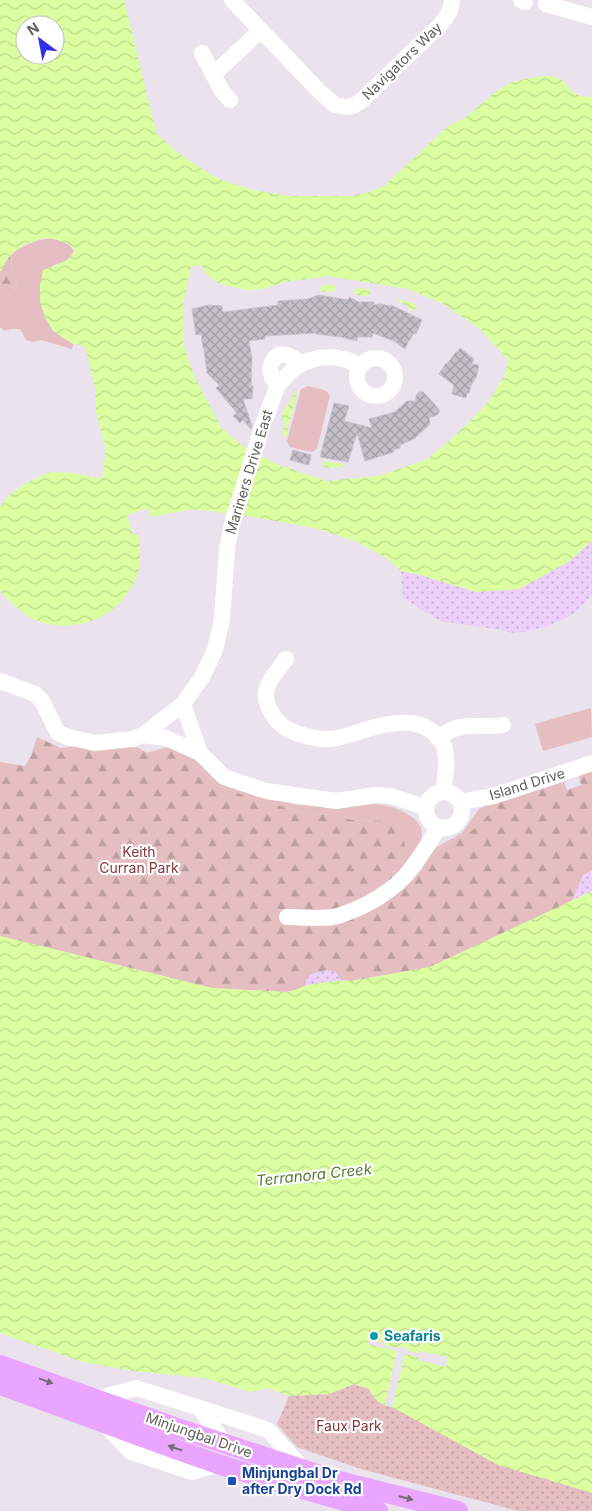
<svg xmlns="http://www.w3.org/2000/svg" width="592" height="1511" font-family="Inter,sans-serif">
<defs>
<pattern id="forest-firs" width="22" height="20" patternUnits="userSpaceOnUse" patternTransform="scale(1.25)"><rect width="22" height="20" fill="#e4bec0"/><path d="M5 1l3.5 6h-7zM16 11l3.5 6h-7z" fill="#bc9e9f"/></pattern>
<pattern id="sand-dots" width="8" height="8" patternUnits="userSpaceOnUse" patternTransform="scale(1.25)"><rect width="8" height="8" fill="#edd0f9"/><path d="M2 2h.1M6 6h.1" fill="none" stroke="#c3accd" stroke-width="1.8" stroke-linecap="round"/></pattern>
<pattern id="park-dots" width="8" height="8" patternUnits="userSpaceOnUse" patternTransform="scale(1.25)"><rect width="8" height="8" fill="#e4bec0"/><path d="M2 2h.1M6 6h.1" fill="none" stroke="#bc9e9f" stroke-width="1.8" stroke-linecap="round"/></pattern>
<pattern id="water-waves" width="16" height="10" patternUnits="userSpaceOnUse" patternTransform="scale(1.25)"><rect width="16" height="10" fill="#dbfea1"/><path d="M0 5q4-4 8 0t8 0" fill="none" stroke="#bedc8d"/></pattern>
<pattern id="building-cross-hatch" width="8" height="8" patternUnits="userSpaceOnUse" patternTransform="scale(1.25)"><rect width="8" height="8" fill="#c4bfc8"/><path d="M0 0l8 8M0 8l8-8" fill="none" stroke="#a29fa5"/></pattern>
</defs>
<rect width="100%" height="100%" fill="#eae2ed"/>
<path fill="#e4bec0" d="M50,238C59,241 70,242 74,251C70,260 62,263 53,265L40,301L45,317L53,331L73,344L72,349L41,340L33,342L26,340L20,329H11L4,331L0,327V307L17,285L10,255C24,245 33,241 50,238Z
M308,386L327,391L330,396L317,449L312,452L290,447L287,441L301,389Z
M591,708L592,737L543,751L535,724Z
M181,750L257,796L298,805L337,807L362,803L377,804L392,807L404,812L415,819L421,827L422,836L418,852L405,846L401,829L393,821L351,820L336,814L308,815L281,806L248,797L217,785Z
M501,802L474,829L442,846L428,856L435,848L462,833L479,809L487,805Z"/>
<path fill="url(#forest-firs)" d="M10,255L17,285L0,307V272Z
M37,737L61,748L106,743L139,748L147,753L164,748L181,746V750L217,785L248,797L281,806L308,815L337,814L351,820L393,821L401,829L405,846L418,852L412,877L422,869L428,856L442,846L474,829L501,802L564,782L567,790L581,785L579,776L592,771V871L583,875L572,901L430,967L351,981L341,980L335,972L307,978L305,986L297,990L286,992L212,988L0,936V762L25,766L31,756Z"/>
<path fill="url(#sand-dots)" d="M592,541V595C585,602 577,612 569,616C554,625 518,638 502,630L440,621L403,598L401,571L420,575L568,562Z
M591,871L592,891L572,901L583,875Z
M327,970L335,972L341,980L305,986L307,978L313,973Z"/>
<path fill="url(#park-dots)" d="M354,1384L369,1389C374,1399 381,1406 392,1407L592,1493V1511H518L361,1469L297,1447L277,1424L289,1396L329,1394Z"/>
<path fill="url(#water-waves)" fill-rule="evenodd" d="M0,0H124L156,133L177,152L211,175L227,182L253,190L290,196H353L369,192L384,186L447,127L465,118L498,90L512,82L535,77L553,76L562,80L571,90L579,96L592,97V541L568,562L519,589L476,592L420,575L401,571L389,560L358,542L318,529L248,516L201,510H188L151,517L148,508L127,515L133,535L138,533C140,545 141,557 139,568C129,613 77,638 35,620C22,614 12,603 2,594L0,590V507L10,494L26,483L50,472L73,473L102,479L106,449L96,413L95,387L86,350L82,345L73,344L53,331L45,317L40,301V285L43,270C54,265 69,264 74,251C71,244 65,242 58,240C42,235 23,243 11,255C6,259 3,267 0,272ZM25,25H55V55H25ZM201,265L207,275L218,283L245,290L264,289L285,282L328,276L408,289L444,304L481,330L508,360L504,376L487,404L456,435L426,460L378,476L326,481L276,464L244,447L221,428L195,378L183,344V304L191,267Z
M331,284L334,285L336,288L333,292L327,291L322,292L319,289L322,286Z
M355,288L370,289L369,295C364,297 359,297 354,293Z
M401,300L414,303L417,308L412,311L403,303L396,301Z
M294,391L297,392L286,437L282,436L285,424C277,412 287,409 291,400C292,397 293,394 294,391Z
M324,461L343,464V467L325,468L322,465Z
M592,891V1493L498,1465L392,1407C381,1406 374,1399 369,1389L354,1384L329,1394L289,1396L267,1388L251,1392L204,1378L133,1371L83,1362L0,1333V936L212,988L286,992C293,991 299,988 305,986C319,982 337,980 351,981L430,967Z"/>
<path fill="#eae2ed" d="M369,1339L384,1343V1345L398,1348L399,1346L407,1348V1351L418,1353L419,1351L448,1357L446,1367L417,1360L418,1357L405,1354L392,1407L385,1405L397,1351L367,1344Z"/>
<path fill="url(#building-cross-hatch)" stroke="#cbc0d1" d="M319,295L348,300L349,297L359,302H374V305L381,304L390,306L391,305L422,320L416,334L414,333L410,340H409L405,349L394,341L373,333L372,337H357V341L341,337L316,334V333L265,336V339L249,341L252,358L251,386H253L252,399H243L252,426L251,429L243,420L240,423L233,416L237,413L216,388L219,385L207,373L204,348H203L201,334L196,335L192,309L209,305L222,306V311L224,312L278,305V301L308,299Z
M460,348L474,359L472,364L479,365L476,378L471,385L469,393H467L466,398L452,394L454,385L439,374L446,363L447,364L456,352H458Z
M419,392H423L439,409V413L435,416L429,417L430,424L414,439L400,445V448L393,450L394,452L365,461L357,433L348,462L320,457L334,403L349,406L344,421L372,428L369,419L395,412L407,401H416V395Z
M293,450L311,455L309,465L290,460Z"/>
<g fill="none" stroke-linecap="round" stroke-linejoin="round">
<path stroke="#fff" stroke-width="16" d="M232,0L319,91L335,105L346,107L353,106L361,101L440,25C447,17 451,11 452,0
M521,0L525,2
M546,4L592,17
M202,53L222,91L230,100
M213,75L261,30
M357 377a19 19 0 1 1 38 0a19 19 0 1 1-38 0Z
M278,385L272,378L270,368C276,348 289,353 301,364
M286,659C280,667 271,677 267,687C262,702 274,721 287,729C299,735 317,740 331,739C344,738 362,730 375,727C398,721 425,718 440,740C442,743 445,746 445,750C448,764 445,778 443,792
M0,681L35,694L42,701L58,733L68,737L95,743L132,739L143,735L183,704L202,677L215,650L222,619L227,549L232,524L262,427L278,385L293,369L305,362L318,358L333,357L348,360L360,366
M183,704L200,753L224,777L266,791L336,801L376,795L391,796L425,807
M143,735L166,738L200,753
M438,738C445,733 452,729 460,727C473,724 489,728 503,725
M426 810a18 18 0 1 1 36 0a18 18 0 1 1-36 0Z
M460,802L494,796L592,763
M287,917C300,917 320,919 333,917C344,915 356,909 365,905C406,884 415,865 438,828
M95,1399L137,1388L200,1408L224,1443
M200,1408L268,1430L303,1469
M103,1423L131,1452L192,1472L219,1464"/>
<path stroke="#eaa6fe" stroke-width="20" d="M0,1365L177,1428L335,1480L458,1511
M0,1385C73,1411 145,1439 218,1464C271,1481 325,1495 378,1511"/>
</g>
<defs><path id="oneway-solid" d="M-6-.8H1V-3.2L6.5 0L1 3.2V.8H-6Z" transform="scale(1.25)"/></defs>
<g fill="#736c73">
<use href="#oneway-solid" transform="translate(46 1381) rotate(20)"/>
<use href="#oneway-solid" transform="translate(175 1448) rotate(-161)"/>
<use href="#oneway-solid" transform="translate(406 1498) rotate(14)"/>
</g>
<circle fill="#0f9aa8" stroke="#fff" stroke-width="2" cx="374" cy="1336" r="5"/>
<rect fill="#1a4fb4" stroke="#fff" stroke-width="2" x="227" y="1476" width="10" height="10" rx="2.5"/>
<g text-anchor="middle" stroke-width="4.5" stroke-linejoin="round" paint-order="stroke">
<g font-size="14" fill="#5e625a" stroke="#fff">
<text transform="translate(402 61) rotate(-44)" y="5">Navigators Way</text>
<text transform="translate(249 472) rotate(-73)" y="5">Mariners Drive East</text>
<text transform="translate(527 784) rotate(-17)" y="5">Island Drive</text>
<text transform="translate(199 1435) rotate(19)" y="5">Minjungbal Drive</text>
</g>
<g font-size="14" fill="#853637" stroke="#fff">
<text x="139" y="857">Keith<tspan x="139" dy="16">Curran Park</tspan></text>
<text x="349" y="1431">Faux Park</text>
</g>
<g font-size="14" font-weight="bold" fill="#0d838f" stroke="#fff" text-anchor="start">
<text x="384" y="1341">Seafaris</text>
</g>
<g font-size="14" font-weight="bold" fill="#164399" stroke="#fff" text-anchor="start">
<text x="242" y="1478">Minjungbal Dr<tspan x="242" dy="16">after Dry Dock Rd</tspan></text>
</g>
<g font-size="15" font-style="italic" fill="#587b30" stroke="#fff">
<text transform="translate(314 1175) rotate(-6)" y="5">Terranora Creek</text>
</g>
</g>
<g transform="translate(40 40) rotate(328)"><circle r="24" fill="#ffffff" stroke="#bfc0bd"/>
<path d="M0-4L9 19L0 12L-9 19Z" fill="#322ee6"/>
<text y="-8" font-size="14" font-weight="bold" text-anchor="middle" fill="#5e625a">N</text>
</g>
</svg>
